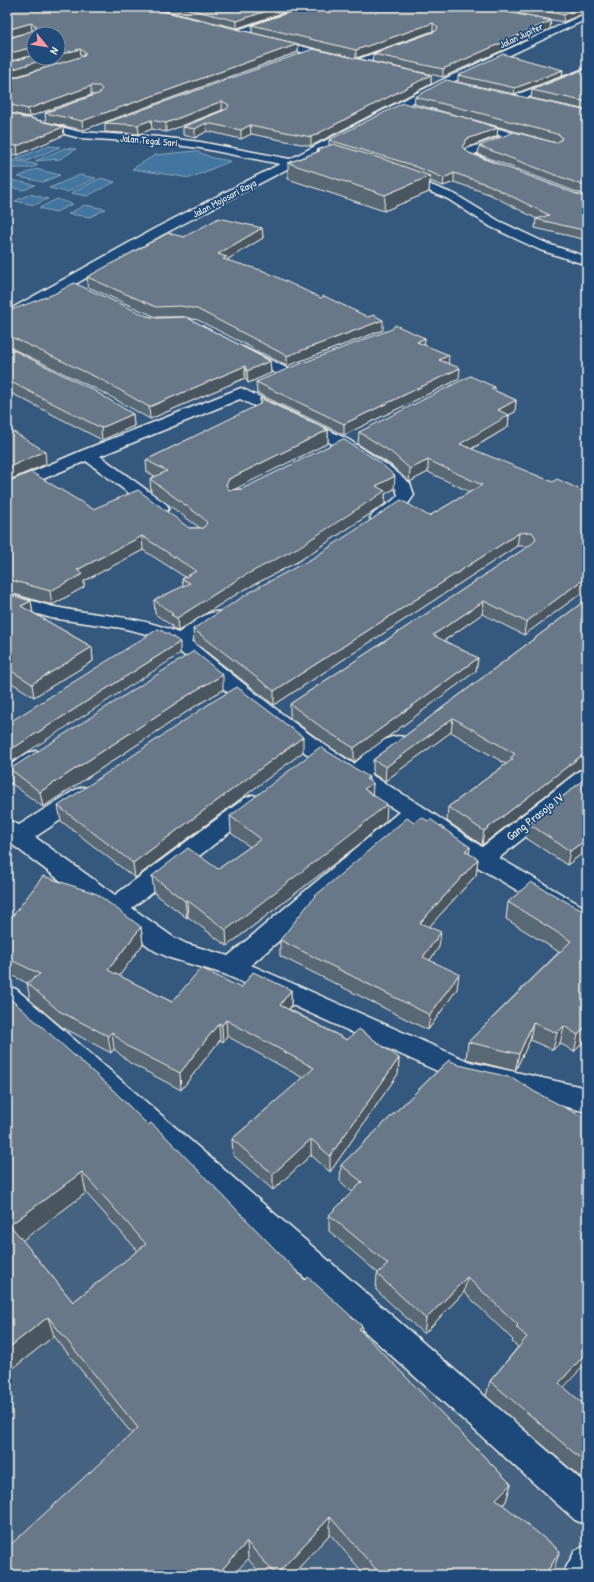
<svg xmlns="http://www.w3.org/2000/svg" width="594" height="1582" font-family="'Patrick Hand',sans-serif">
<rect width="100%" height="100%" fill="#35587e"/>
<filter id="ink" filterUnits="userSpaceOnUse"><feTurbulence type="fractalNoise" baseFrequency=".025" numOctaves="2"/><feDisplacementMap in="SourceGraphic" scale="8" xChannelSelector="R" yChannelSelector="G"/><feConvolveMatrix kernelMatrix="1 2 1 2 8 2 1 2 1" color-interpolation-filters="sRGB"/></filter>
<g filter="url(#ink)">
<path fill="#446281" d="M7,986L578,1513L587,1553V1575H7Z"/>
<path fill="#42759f" stroke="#89a7bc" d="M49,146L60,147L27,161L15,159Z
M65,148L76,149L60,159L35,161Z
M195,151L213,158L231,161L190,178L132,169L155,155Z
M10,160C20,162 29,162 38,165L30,168H7V161Z
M36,169L60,175L43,182L18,177Z
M80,175L96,178L67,192L49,188Z
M101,178L115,182L87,196L71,193Z
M11,180L35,185L24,190L7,187V183Z
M30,194L48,199L34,205L15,201Z
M57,199L73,204L56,212L39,208Z
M85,205L106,209L90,217L68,214Z"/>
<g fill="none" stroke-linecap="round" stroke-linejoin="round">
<g stroke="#f4f1e8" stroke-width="3">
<path id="minor" d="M305,7H317L316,9L241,35H235L234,33L235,31Z
M587,13V19L446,85L160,236L12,320L7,321V311L152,230L280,164L200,148L159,143L80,138L7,119V113L80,132L159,137L200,142L290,159L440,81Z
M269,38L339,56L341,58L336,61L266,43L264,41L266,39Z
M399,44L402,45L404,47L402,49L360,65H354L352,63L354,61Z
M587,68V74L521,100L517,101L512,98L513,96Z
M469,120L513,133L514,135L512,140L474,154L496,164L498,166L496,168H488L464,157L463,155L467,149L502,136L465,125L464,123L465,121Z
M401,173L456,195L499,221L548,244L587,257V265L540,250L491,227L448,199L397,178L395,176L397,174Z
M243,347L291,370L293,373L291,376L286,377L281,376L238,354L236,351L238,348Z
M241,388L349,440L390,467L410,483L414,495C406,508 390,526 373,522L370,518C377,508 391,505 398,495L396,489L378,473L337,446L240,399L100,456L166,504L169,508L166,512L160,513L154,512L86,461L7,494V483L81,451Z
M7,593C23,597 39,604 55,607C96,616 139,615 178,633C191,625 208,608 225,612L227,616L225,620L191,641C244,684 296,728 354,764C368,753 386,732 404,737L408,742L404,747L370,774L422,806L482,847L579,771L587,769V787L499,858L587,909V929L578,926L474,865L415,823L251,965L470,1062L587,1088V1112L457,1080L224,974L170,958L155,951L10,843L7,840V820L19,825L75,790L83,787L91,790L94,795L91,800L35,837L115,895L245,798L253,795L261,798L264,803L261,808L132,908L173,937L187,944L228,956L399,812L311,757L232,696L172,645L151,635L122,628L51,618L7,605Z
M36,751L44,753L47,758C40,768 19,781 7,784V767L28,753Z
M7,986L16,989L587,1485V1525L575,1520L7,1011Z
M587,1545V1575H562L575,1551Z"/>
</g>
<use href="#minor" fill="#1f4a7a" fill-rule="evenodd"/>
</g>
<path fill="#596775" stroke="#f4f1e8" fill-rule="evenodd" d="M7,7H145L298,44V52L83,130L46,122L45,113L95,95H91L29,117L7,112V80L81,57L7,79V63L34,55L7,62V39L32,31L7,38ZM34,34H58V46H59L58,47V58H34Z
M149,7H300L237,28Z
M305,7L550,29L443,77L372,62L373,54L434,31H433L356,58L431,75V84L311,146L251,134L241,139L207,131L195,138L183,135V127L224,110H222L166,132L152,129L139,134L105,132V123L350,57L252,33V25Z
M486,7H587V12L563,22Z
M587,13V24L582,23L583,15Z
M587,68V110L531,98L532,90Z
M563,70L562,76L514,94L458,82V75Z
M415,97L587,111V196L478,154L479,146L556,143L471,119L414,104Z
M7,112L22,118L63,127L64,135L18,155L7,153Z
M498,128L497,136L466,148L465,150L469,153L587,198V240L535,228L536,219H537L489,194L454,182L443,186L430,181L429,192L384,211L288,179V163L317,152V150L329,146V140Z
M262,228L263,238L228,259V261L383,330L287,366L198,320L188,318L270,361L271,373L248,383L245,378L150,419L106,394L7,346V310L147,316L157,318L184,317H156L88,287L87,277L184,237Z
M425,338L424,345L448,363L459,379L344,435L257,393L256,382Z
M7,347L133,414L134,426L102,440L7,391Z
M495,387V391L516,400L515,412L509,415L508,427L472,449L579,595L524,635L482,614L444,641L478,658L476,671L354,762L328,746L290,718V704L529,546H517L274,705L194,642L193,629L429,516L470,492L428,472L409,482L391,465L358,444L359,432Z
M260,398L328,430V443L234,489H394L385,494V504L299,561L240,592L178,631L172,629V626L155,614L154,600L183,587L182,579L185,577L143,550L84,581V587L52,605L7,592V482L93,509L189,528H200L151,492L150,479L155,476L147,472L146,460L260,405Z
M7,594L31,601L33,613L92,647L93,661L34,697L7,680Z
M587,599V768L578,770L482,845L447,821L448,807L506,764L451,732L385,781L373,774V760Z
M223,690L197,705L43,807L12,784L10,769Z
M303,752L135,878L61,821L58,806Z
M369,777L368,780L373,783L372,794L386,821L357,846L227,946L188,917L187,918L154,893L152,876L218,869L250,847L231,833L230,816Z
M587,777V850L567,865L526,838L529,824Z
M414,823L470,847L469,854L478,859L476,875L429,927L439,947L430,960L457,989L428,1030L280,956V940Z
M508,902L581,910L587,912V1038L574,1052L560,1043L553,1050L530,1040L515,1071L466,1059L468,1042L559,952L506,919Z
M7,916L11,918L141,927L143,944L119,976L172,1002L241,988L291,990V1006L289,1009L347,1040L399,1058L398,1074L330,1172L311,1155L273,1190L233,1155L232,1139L303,1078L227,1036L223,1042L220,1040L181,1090L130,1063L114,1049L111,1053L62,1027L30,1000L27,983L7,973Z
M7,996L305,1280L362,1326L361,1332L511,1484L506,1501L503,1505L554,1568L549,1575H365L330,1534L292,1575H262L248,1559L132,1434L54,1336L7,1373ZM86,1193L138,1251L73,1302L22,1240Z
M449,1060L564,1388L587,1469L580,1477L486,1396L490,1381L518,1347L512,1342L513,1340L464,1292L424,1334L376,1290L377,1274L378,1273L329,1231V1215L352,1192L340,1181L341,1165Z"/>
<path fill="#49545f" stroke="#f4f1e8" d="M278,7H300L237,28V21Z
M582,7H587V12L563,22L564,15Z
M551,21L550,29L443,77V69Z
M31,23L32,31L7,38V30Z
M433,23V31L356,58V50Z
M58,38H60L61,46H58Z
M298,44V52L83,130L82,121Z
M33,47L34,55L7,62V54Z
M80,49L81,57L7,79V71L49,58H58V55Z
M563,70L562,76L514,94L515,88Z
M431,75V84L311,146V137Z
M91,86V95L29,117L28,109Z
M222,101V110L166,132V123Z
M151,120L152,129L139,134L138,125Z
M206,123L207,131L195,138V129Z
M250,125L251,134L241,139V130Z
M63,127L64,135L18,155L17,146Z
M498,128L497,136L466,148L462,155V147L467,139Z
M454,173V182L443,186L444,178Z
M430,176L429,192L384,211L385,195Z
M262,228L263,238L228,259V267L218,254Z
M383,320V330L287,366V356Z
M425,338L424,349L417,342Z
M449,355L448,366L439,360Z
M270,361L271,373L248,383L247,371Z
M245,366V378L150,419L149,407Z
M460,368L459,379L344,435V424Z
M516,400L515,412L509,415L508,427L459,456L460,444L498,410Z
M133,414L134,426L102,440L101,428Z
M328,430V443L229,492L226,485L229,479Z
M45,451L46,464L7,481V468Z
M428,460V472L409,482L410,469Z
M395,476L394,489L385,494V504L299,561L240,592L178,631L177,618L240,578L376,486Z
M519,533L517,546L274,705V691Z
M142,536L143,550L84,581V587L52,605L50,591L77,570Z
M587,580V593L579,595L524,635L526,622L581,581Z
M31,601L33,615L21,606Z
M484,601L482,614L432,649L433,635Z
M180,642V654L7,765V752Z
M92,647L93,661L34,697L32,684Z
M478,658L476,671L354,762V748Z
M223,675V690L197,705L43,807L40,792L196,690Z
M453,718L451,732L385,781L386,767Z
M303,737V752L135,878L133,863Z
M587,755V768L578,770L482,845L484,831L581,756Z
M369,777L368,786L373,783L372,800L364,789L366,779Z
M387,804L386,821L357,846L227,946L226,930Z
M587,839V850L567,865L570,851Z
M470,847L468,863L465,851Z
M478,859L476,875L419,938L420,923Z
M187,900L188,917L187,918L185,901Z
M141,927L143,944L111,987L108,970Z
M441,932L439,947L421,973L423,957Z
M459,974L457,989L428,1030L430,1015Z
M291,990V1006L280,1021V1005Z
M226,1020L227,1036L223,1042L222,1025Z
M219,1023L220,1040L181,1090L180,1073Z
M533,1023L530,1040L515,1071L519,1054Z
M587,1025V1038L574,1052L578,1035Z
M564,1026L560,1043L553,1050L557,1033Z
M112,1032L114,1049L111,1053L108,1036Z
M399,1058L398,1074L330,1172V1156Z
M311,1139V1155L273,1190V1174Z
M82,1172L86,1193L15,1246L10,1225Z
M467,1277L464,1292L424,1334L426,1319Z
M48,1317L54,1336L7,1373V1349Z
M362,1326L360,1346L359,1329Z
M587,1352V1362L554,1398L559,1383Z
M587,1461V1469L580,1477L586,1463Z
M511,1484L506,1501L492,1517L496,1499Z
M330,1517V1534L292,1575H276Z
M247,1542L248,1559L233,1575H217Z
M560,1551L554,1568L549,1575H545Z"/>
<path fill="#687888" stroke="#f4f1e8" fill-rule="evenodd" d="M7,7H145L298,44L82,121L45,113L100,93L102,89L99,86H91L28,109L7,104V80L83,56L86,53L80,49L58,55V47L66,43L60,38H58V34H34V48L33,47L7,54V39L34,30L37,26L31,23L7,30Z
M180,7H278L237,21Z
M305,7H482L551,21L443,69L373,54L436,31L438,27L433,23L356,50L252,25Z
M524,7H582L564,15Z
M587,13V16L583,15Z
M313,49L431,75L311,137L250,125L241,130L206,123L195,129L183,127L227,109L229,105L222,101L166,123L151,120L138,125L105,123Z
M503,54L563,70L515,88L458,75Z
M34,55V58H49L7,71V63Z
M587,68V102L532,90Z
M446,80L587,111V187L479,146L514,132L556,143L562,139L560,135L472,111L415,97Z
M403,103L463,117L498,128L467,139L462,147L469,153L587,198V231L536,219L549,215L489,185L454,173L444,178L409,164L329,140Z
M7,112L20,116L22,118H29L63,127L17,146L7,144Z
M333,144L383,159L430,176L385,195L288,163L320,151L317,150Z
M219,218L262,228L218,254L227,257L223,259L264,271L321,298L324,296L368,317L374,315L383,320L287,356L197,309L181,306L156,307L87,277L168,233L184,237Z
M74,283L147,316L157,318L186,317L270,361L247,371L245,366L149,407L104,381L7,335V310H11L54,294Z
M395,325L425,338L417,342L449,355L439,360L460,368L344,424L256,382L292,367L392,329Z
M7,347L93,390L133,414L101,428L7,380Z
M470,376L495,387L491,389L516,400L498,410L509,415L460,444L553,482L557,479L587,493V580L581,581L526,622L484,601L433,635L478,658L354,748L328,732L290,704L533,543L536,538L532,532L519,533L274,691L193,629L255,589L313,558L401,500L429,516L482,485L428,460L410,469L391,452L359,432Z
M260,398L328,430L229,479L226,485L229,490L242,489L343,439L378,461L395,476L376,486L385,491L299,547L240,578L177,618L171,615L173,614L154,600L190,583L182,579L196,571L142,536L77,570L83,574L50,591L7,579V482L31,472L93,509L138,490L189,528H203L207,523L203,518L150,479L167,471L146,460L262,403Z
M7,428L45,451L7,468Z
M7,594L31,601L21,606L92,647L32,684L7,668Z
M587,599V755L581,756L484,831L448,807L513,759L510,758L515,754L453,718L386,767L373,760Z
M158,629L170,635L180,642L7,752V721L13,720Z
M194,651L223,675L196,690L40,792L10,769Z
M237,687L303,737L133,863L58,806L212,702Z
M320,747L369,777L366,779L373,783L364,789L387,804L357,829L226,930L187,900L185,901L152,876L188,848L218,869L261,839L230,816Z
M587,777V839L570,851L529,824Z
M421,817L428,821L430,819L470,847L465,851L478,859L420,923L441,932L423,957L459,974L430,1015L280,940L315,896L407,818L414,823Z
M43,876L97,894L141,927L108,970L172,1002L201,968L241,988L253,972L291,990L280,1005L347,1040L359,1029L399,1058L330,1156L311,1139L273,1174L232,1139L314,1068L226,1020L222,1025L219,1023L180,1073L127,1046L112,1032L108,1036L59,1011L27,983L40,974L7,958V916L11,918Z
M531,882L581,910L587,912V1025L578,1035L564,1026L557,1033L533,1023L519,1054L468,1042L571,941L508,902Z
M7,996L110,1087L148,1125L151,1123L166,1137L305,1280L308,1277L362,1326L359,1329L511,1484L496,1499L560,1551L545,1575H381L330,1517L276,1575L247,1542L217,1575H7V1548L138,1428L48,1317L7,1349ZM82,1172L146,1244L73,1302L10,1225Z
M449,1060L459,1065L513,1078L535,1092L587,1119V1352L559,1383L587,1407V1461L586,1463L490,1381L527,1337L516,1327L518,1325L467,1277L426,1319L377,1274L388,1264L329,1215L362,1182L341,1165Z"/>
</g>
<g text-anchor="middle" stroke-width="3.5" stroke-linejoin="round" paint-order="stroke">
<g font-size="10" fill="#f4f1e8" stroke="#1f4a7a">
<text transform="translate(521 35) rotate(-25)" y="4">Jalan Jupiter</text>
<text transform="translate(149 140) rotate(5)" y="4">Jalan Tegal Sari</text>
<text transform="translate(224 198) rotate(-28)" y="4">Jalan Mojosari Raya</text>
</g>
<g font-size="12" fill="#f4f1e8" stroke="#1f4a7a">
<text transform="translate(535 817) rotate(-38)" y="4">Gang Prasojo IV</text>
</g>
</g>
<rect width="594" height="1582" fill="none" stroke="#1f4a7a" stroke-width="24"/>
<rect x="12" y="12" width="570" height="1558" fill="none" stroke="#f4f1e8" stroke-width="1.5" filter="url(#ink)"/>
<g transform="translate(46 46) rotate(120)"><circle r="19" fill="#1f4a7a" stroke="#748da6"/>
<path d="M0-3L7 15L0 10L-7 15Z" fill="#ff9aa2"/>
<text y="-6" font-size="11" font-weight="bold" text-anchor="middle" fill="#f4f1e8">N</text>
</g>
</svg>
